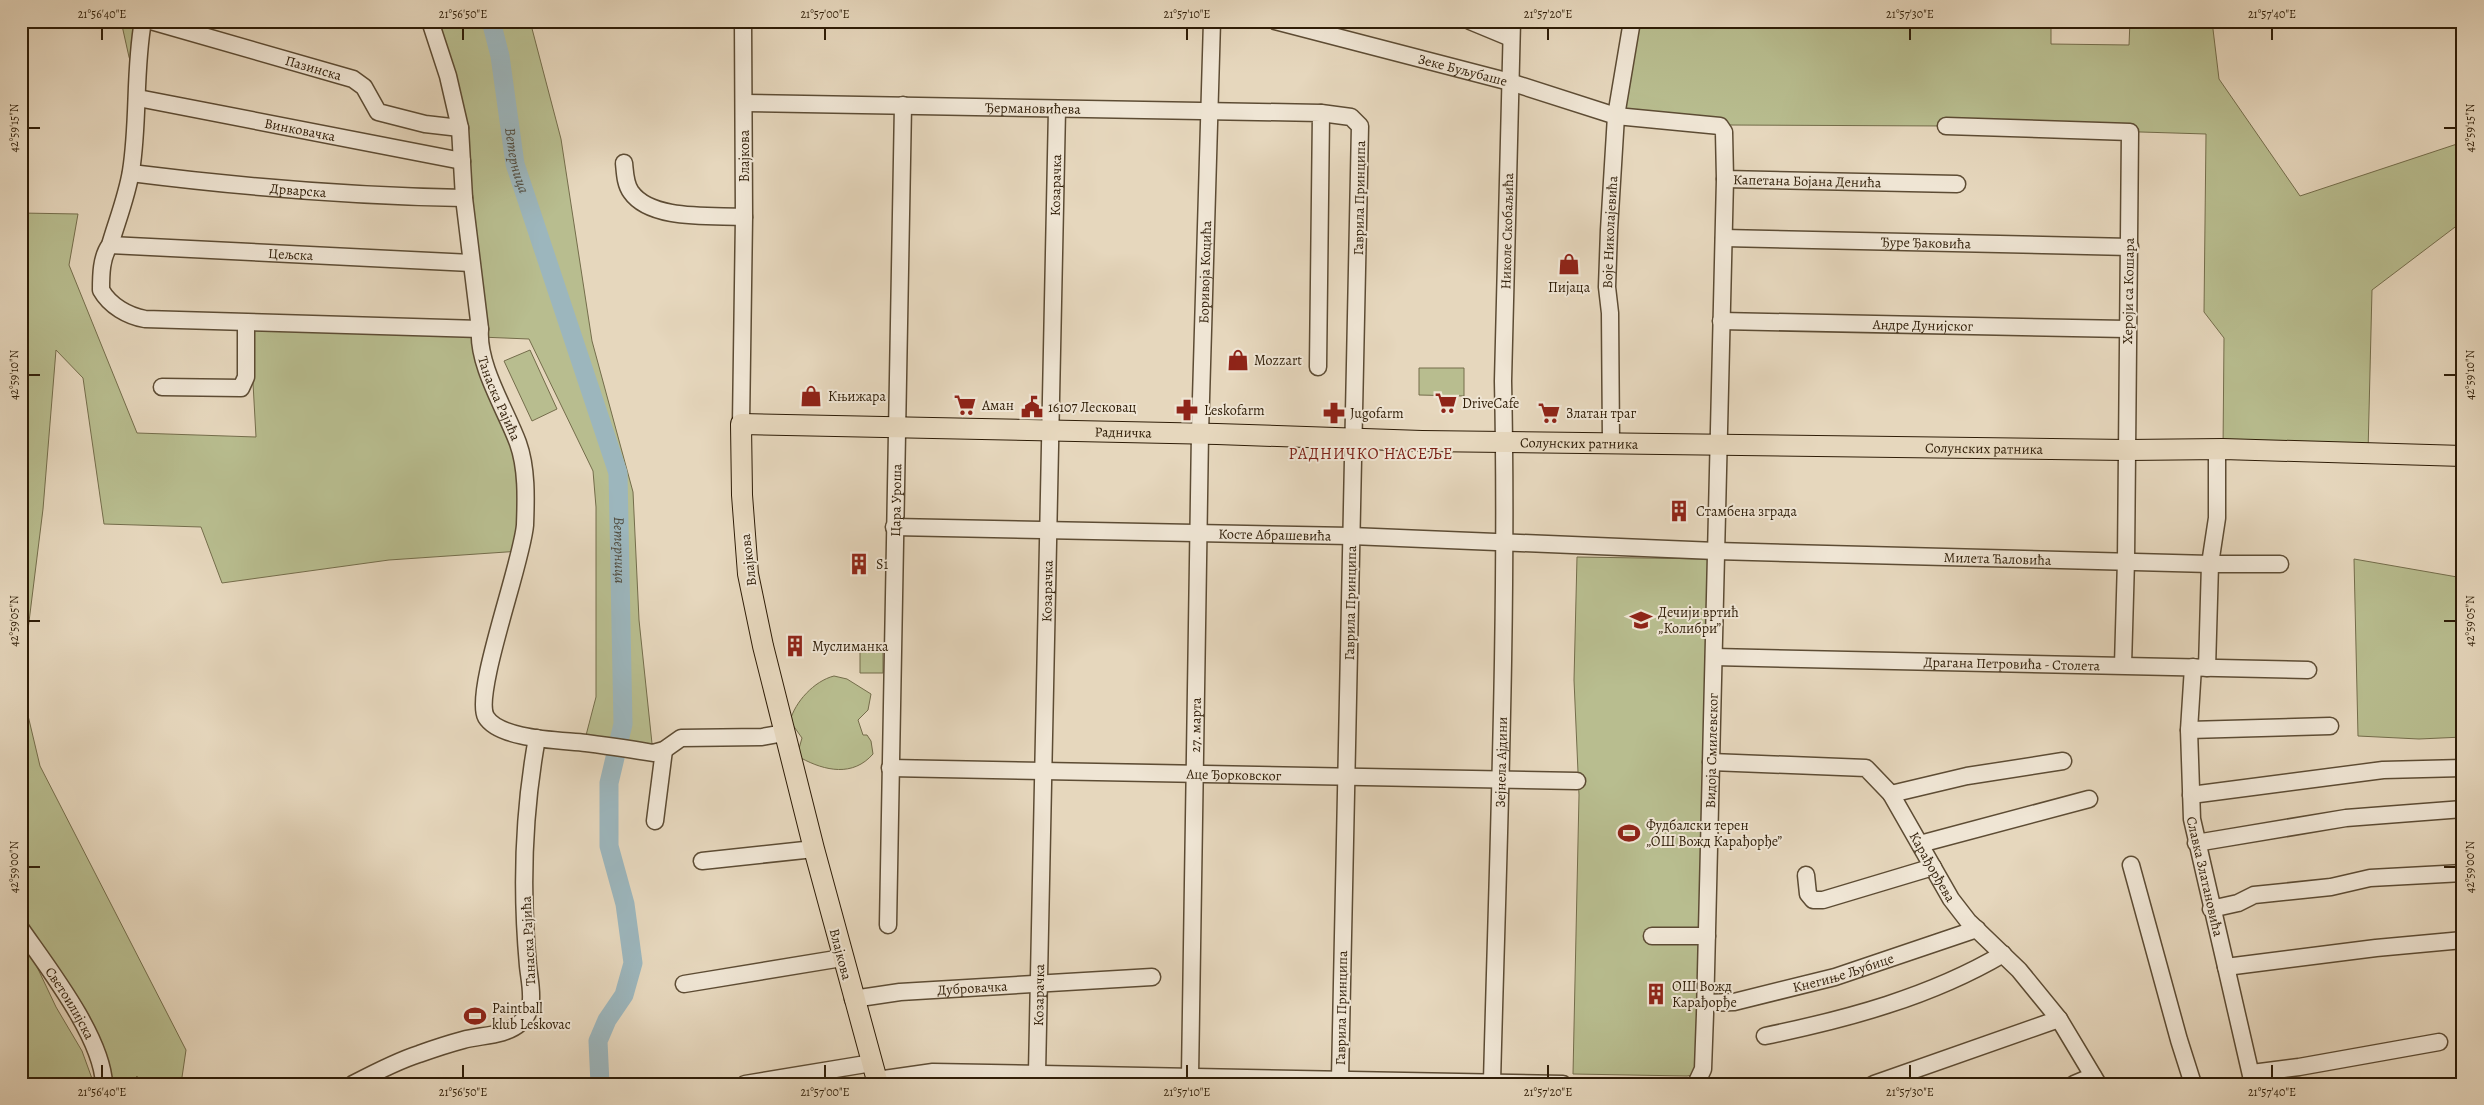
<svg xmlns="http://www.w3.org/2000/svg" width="2484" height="1105" font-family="Alegreya,serif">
<rect width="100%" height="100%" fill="#e6d7bd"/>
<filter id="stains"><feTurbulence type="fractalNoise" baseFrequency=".004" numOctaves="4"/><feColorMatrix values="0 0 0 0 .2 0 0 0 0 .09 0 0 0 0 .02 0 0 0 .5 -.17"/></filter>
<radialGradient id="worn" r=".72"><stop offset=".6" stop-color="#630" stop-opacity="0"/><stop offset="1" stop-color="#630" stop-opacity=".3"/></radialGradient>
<path fill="#b8bd8f" stroke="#746d4b" d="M121,21H143L136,77L129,57Z
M430,21H530L561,139L592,341L633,492L639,620L653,753L584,743L596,697V507L593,471L529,339L480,337L517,442L521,551L389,560L222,583L201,527L104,524L83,378L56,350L43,509L21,686L40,766L186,1050L181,1084H136L137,1076L135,1084H104L97,1055L21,929V213L78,214L69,265L137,433L256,437L250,329L479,337L460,128Z
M1635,21H2051V44L2129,45L2130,21H2212L2219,79L2300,196L2463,142V221L2372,290L2368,453L2223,449L2224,338L2204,312L2206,134L1946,126L1728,125L1616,116Z
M530,350L557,409L532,421L504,361Z
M1419,368H1464V396L1419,395Z
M1577,557L1708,559L1697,1067L1692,1075L1687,1076L1573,1074L1579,795L1574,680Z
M2354,559L2463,578V737L2419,739L2358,736Z
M860,649H883V673H860Z
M834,676L847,679L871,694L868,710L858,720L863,735H867L871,741L873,754C853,777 825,771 801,758L798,752L802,738L790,721C795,702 814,681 834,676Z
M21,933L56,1007L82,1051L94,1084H21Z"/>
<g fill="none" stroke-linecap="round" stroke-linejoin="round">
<path stroke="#9cb6bd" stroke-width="19" id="s1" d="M491,21L500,56L515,164L618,473L623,724L609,783V846L625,904L633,963L624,995L607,1020L598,1041L600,1084"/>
<g stroke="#5d4c34" stroke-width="19">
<g id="minor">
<path d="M143,21C134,71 139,121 131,171C127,196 117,221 110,245C101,257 101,276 101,290C110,306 128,316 145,319L480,329"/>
<path id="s2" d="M151,21L353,79L364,87L378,112L425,124L460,128"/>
<path id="s3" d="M430,21L448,76L460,128L464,198L480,329C477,365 506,410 518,443C527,468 526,499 525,525C522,563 473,693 486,717C500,740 562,740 586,743C609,746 631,749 653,753L664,750L681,738L762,737L784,733"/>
<path id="s4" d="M1275,21L1510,82L1616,116L1720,126L1724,132L1725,179L1957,184"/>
<path d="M1470,21L1511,38"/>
<path id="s5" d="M138,98L462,161"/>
<path id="s6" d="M744,103L1321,113L1318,367"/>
<path d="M1321,113L1351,117L1360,126L1340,1079"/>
<path d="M1946,126L2130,132L2126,560L2123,665"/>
<path d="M624,163C625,172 625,184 631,192C651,221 713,215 744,217"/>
<path id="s7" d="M131,173C242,187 352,196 464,198"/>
<path id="s8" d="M1724,238L2130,247"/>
<path id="s9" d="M110,245L471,263"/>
<path id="s10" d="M1721,321L2127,329"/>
<path d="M162,387L241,388L246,377V323"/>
<path d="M741,424L744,217L743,21"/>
<path id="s11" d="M1611,443L1610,313L1607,287L1609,230L1616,116L1632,21"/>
<path id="s12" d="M894,527L1351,536L1716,551L2210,564H2280"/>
<path id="s13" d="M1714,657L2308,670"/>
<path id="s14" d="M2193,667L2189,730L2192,819L2253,1084"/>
<path d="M2207,668L2210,564L2217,518V449"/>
<path d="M2189,730L2330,726"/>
<path id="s15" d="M1711,762L1866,768L1891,794L1951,899L1968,921L2019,970L2059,1019L2098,1084"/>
<path id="s16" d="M890,768L1577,781"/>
<path d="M1891,794L1967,776L2063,761"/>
<path d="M2191,795L2383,770L2463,768"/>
<path d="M655,821L664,750"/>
<path d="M2196,843L2346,818L2463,809"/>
<path d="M1920,844L2089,799"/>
<path d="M702,861L814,849"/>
<path d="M2131,865L2179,1040L2193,1084"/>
<path d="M1806,875L1808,894L1813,900H1823L1933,867"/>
<path d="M2211,909L2238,903L2254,895L2331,887L2370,878L2463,873"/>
<path id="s17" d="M888,925L903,105"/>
<path id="s18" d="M21,929C48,968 102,1037 104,1084"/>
<path d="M1652,936H1707"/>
<path d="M2226,967L2376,948L2463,940"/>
<path d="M684,984L842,958"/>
<path id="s19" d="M853,999L900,992L1152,977"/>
<path id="s20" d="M1706,1003L1734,1002L1835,977L1977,929"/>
<path d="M1765,1036C1847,1019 1930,997 2003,954"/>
<path id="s21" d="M1037,1073L1057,109"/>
<path d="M2252,1073L2299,1067L2439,1042"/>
<path id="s22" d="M1190,1076L1200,433L1212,21"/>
<path d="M877,1080L933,1072L1563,1084"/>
<path id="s23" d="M1492,1082C1498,849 1508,614 1503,381L1512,21"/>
<path d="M353,1084C374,1073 397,1061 419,1054C433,1049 448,1044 463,1040C481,1035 506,1036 520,1023C537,1009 530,985 528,966C521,889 523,814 537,738"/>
<path d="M745,1084L872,1063"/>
<path id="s24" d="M1696,1084L1703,1069L1705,1014L1725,179"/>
<path d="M1874,1084L2059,1019"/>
<path d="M2074,1084L2093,1076"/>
</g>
</g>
<g stroke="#2f1d07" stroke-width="22">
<g id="major">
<path id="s25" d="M878,1084L814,849L763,646L748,574L742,495L741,424L1217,434L1422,441L2127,450L2223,449L2463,456"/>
</g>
</g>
<use href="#minor" stroke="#efe5d4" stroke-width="16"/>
<use href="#major" stroke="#e6d7bd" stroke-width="20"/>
</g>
<path fill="none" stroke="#2f1d07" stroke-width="2" d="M102,28V40M463,28V40M825,28V40M1187,28V40M1548,28V40M1910,28V40M2272,28V40M28,128H40M2444,128H2456M28,375H40M2444,375H2456M28,621H40M2444,621H2456M28,867H40M2444,867H2456M102,1065V1078M463,1065V1078M825,1065V1078M1187,1065V1078M1548,1065V1078M1910,1065V1078M2272,1065V1078"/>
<defs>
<g id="shop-bare" transform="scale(1.725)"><path d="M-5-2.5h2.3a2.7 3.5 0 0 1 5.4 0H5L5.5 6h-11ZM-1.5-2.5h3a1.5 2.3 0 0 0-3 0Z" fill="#8f2418" stroke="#efe5d4" stroke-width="2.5" paint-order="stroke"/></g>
<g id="supermarket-bare" transform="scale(1.725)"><path d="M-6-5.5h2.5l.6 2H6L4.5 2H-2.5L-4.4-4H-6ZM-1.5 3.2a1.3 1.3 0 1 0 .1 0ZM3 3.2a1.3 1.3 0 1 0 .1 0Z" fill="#8f2418" stroke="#efe5d4" stroke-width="2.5" paint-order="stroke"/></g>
<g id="civic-bare" transform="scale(1.725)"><path d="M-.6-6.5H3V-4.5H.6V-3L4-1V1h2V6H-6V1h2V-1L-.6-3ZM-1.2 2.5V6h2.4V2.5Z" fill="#8f2418" stroke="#efe5d4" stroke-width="2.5" paint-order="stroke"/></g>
<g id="pharmacy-bare" transform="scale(1.725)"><path d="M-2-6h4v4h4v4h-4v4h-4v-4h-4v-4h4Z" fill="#8f2418" stroke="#efe5d4" stroke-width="2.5" paint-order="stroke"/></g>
<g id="building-bare" transform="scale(1.725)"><path d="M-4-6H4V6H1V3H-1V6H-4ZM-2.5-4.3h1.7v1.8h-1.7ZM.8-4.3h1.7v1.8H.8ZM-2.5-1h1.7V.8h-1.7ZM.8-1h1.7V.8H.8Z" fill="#8f2418" stroke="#efe5d4" stroke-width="2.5" paint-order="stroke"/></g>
<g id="school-bare" transform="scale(1.725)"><path d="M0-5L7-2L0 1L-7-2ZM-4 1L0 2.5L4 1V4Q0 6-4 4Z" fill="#8f2418" stroke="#efe5d4" stroke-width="2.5" paint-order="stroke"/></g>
<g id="stadium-bare" transform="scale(1.725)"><path d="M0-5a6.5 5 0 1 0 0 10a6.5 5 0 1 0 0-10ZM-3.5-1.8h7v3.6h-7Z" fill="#8f2418" stroke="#efe5d4" stroke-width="2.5" paint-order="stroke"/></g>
</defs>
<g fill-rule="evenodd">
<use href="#shop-bare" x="1569" y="264"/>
<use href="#shop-bare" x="1238" y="360"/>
<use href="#shop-bare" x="811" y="396"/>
<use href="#supermarket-bare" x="1446" y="403"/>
<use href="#supermarket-bare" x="965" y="405"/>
<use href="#civic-bare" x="1032" y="407"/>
<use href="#pharmacy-bare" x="1187" y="410"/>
<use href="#pharmacy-bare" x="1334" y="413"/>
<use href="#supermarket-bare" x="1549" y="413"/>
<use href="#building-bare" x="1679" y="511"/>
<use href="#building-bare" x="859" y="564"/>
<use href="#school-bare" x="1641" y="620"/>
<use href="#building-bare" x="795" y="646"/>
<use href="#stadium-bare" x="1629" y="833"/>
<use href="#building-bare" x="1656" y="994"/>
<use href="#stadium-bare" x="475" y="1016"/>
</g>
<g text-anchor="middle" stroke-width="4" stroke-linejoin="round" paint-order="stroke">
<g font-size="14" fill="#2f1d07" stroke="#efe5d4">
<text dy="5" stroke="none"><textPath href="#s2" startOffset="169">Пазинска</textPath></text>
<text dy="5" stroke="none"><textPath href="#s4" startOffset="194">Зеке Буљубаше</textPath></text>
<text dy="5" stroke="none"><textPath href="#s6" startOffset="289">Ђермановићева</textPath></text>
<text dy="5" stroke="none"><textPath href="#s5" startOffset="165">Винковачка</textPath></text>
<text transform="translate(744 156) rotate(-90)" y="5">Влајкова</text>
<text dy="5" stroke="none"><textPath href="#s4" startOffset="595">Капетана Бојана Денића</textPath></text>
<text dy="5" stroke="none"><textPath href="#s21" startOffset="888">Козарачка</textPath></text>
<text dy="5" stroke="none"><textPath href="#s7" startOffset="168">Дрварска</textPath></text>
<text transform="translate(1359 198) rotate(-89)" y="5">Гаврила Принципа</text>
<text dy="5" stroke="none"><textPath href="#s23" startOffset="851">Николе Скобаљића</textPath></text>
<text dy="5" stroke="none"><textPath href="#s11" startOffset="211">Воје Николајевића</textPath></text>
<text dy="5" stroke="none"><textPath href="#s8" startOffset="202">Ђуре Ђаковића</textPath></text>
<text dy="5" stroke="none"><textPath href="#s9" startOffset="181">Цељска</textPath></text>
<text dy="5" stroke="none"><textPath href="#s22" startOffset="804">Боривоја Коцића</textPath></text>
<text transform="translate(2128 291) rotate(-89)" y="5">Хероји са Кошара</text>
<text dy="5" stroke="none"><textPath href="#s10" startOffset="202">Андре Дунијског</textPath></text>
<text dy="5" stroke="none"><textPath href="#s3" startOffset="386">Танаска Рајића</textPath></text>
<text dy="5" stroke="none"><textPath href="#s25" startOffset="1059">Радничка</textPath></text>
<text dy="5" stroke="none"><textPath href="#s25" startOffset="1515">Солунских ратника</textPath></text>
<text dy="5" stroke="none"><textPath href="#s25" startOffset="1920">Солунских ратника</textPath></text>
<text dy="5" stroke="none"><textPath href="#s17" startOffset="425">Цара Уроша</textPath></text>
<text dy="5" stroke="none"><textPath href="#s12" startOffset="381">Косте Абрашевића</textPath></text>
<text dy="5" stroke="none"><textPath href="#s12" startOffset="1104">Милета Ћаловића</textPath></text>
<text transform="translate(748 560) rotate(-97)" y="5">Влајкова</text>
<text dy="5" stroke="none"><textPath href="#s21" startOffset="482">Козарачка</textPath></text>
<text transform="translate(1350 603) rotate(-89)" y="5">Гаврила Принципа</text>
<text dy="5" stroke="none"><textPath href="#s13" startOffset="298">Драгана Петровића - Столета</textPath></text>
<text dy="5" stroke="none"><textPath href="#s22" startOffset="351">27. марта</textPath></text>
<text dy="5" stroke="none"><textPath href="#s24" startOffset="335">Видоја Смилевског</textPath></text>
<text dy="5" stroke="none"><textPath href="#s23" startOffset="320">Зејнела Ајдини</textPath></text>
<text dy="5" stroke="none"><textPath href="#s16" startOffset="344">Аце Ђорковског</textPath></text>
<text dy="5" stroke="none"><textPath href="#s15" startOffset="275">Карађорђева</textPath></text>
<text dy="5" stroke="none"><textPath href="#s14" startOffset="211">Славка Златановића</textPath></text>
<text transform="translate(528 941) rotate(-93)" y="5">Танаска Рајића</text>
<text transform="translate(841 954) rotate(75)" y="5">Влајкова</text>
<text dy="5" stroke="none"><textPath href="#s20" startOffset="141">Кнегиње Љубице</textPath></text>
<text dy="5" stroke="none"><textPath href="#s19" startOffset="120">Дубровачка</textPath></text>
<text dy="5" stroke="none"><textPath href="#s21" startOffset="78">Козарачка</textPath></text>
<text dy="5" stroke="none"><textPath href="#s18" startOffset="89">Светоилијска</textPath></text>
<text transform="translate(1341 1008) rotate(-89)" y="5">Гаврила Принципа</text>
</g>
<g font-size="14" fill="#2f1d07" stroke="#efe5d4" text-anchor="start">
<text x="1569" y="292" text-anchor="middle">Пијаца</text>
<text x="1254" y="365">Mozzart</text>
<text x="828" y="401">Књижара</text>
<text x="1462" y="408">DriveCafe</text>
<text x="982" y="410">Аман</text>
<text x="1048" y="412">16107 Лесковац</text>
<text x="1204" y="415">Leskofarm</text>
<text x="1350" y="418">Jugofarm</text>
<text x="1566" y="418">Златан траг</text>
<text x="1696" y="516">Стамбена зграда</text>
<text x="876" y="569">S1</text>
<text x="1658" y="617">Дечији вртић<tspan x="1658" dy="16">„Колибри”</tspan></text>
<text x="812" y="651">Муслиманка</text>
<text x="1646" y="830">Фудбалски терен<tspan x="1646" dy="16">„ОШ Вожд Карађорђе”</tspan></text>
<text x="1672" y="991">ОШ Вожд<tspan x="1672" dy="16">Карађорђе</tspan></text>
<text x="492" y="1013">Paintball<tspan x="492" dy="16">klub Leskovac</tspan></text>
</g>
<g font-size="15" font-style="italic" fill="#504b3e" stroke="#efe5d4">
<text dy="5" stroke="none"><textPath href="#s1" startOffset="142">Ветерница</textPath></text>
<text dy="5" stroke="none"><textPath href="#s1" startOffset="548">Ветерница</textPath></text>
</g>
<g font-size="16" letter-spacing="1" fill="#7a1f14" stroke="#efe5d4">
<text x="1371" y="459">РАДНИЧКО НАСЕЉЕ</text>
</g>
</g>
<rect width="2484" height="1105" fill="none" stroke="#e6d7bd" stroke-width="55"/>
<rect x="28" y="28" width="2428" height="1050" fill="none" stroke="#2f1d07" stroke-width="2"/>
<g font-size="12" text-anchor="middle" fill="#2f1d07">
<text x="102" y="18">21°56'40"E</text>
<text x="463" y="18">21°56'50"E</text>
<text x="825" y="18">21°57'00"E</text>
<text x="1187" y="18">21°57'10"E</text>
<text x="1548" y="18">21°57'20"E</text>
<text x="1910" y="18">21°57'30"E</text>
<text x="2272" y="18">21°57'40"E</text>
<text transform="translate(14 128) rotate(-90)" y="4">42°59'15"N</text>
<text transform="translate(2470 128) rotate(-90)" y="4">42°59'15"N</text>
<text transform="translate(14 375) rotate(-90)" y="4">42°59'10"N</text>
<text transform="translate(2470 375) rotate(-90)" y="4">42°59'10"N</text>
<text transform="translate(14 621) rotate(-90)" y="4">42°59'05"N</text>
<text transform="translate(2470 621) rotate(-90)" y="4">42°59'05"N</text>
<text transform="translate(14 867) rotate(-90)" y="4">42°59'00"N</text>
<text transform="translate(2470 867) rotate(-90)" y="4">42°59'00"N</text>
<text x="102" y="1096">21°56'40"E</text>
<text x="463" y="1096">21°56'50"E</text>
<text x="825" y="1096">21°57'00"E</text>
<text x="1187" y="1096">21°57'10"E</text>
<text x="1548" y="1096">21°57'20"E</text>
<text x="1910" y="1096">21°57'30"E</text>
<text x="2272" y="1096">21°57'40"E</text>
</g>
<rect width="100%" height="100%" filter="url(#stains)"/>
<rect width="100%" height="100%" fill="url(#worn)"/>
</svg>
